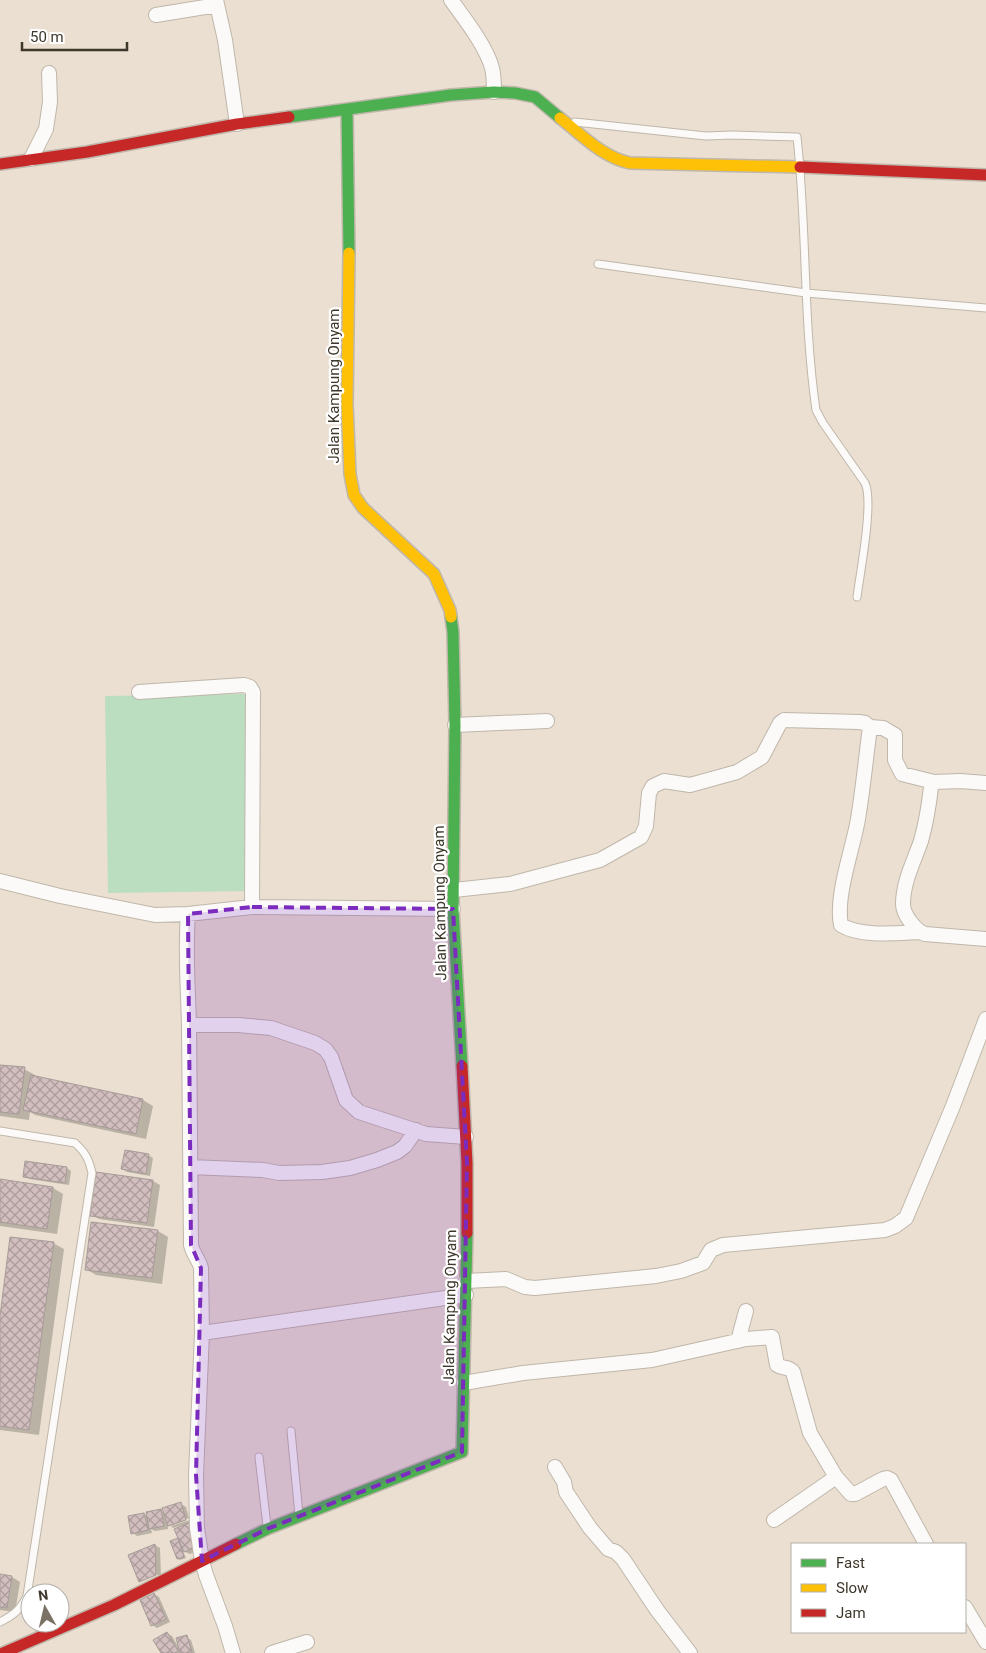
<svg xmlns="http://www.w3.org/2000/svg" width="986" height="1653" font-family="Roboto,sans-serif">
<defs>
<pattern id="building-cross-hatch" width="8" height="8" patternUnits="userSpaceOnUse" patternTransform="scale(1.25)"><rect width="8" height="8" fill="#d2bebe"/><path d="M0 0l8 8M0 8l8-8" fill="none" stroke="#ac9b9b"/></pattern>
</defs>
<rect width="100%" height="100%" fill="#eadfd0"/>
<path fill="#bbdec0" d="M246,694L249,891L108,893L105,696Z"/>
<path fill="#0003" d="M0,1066L24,1069L35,1075L34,1077L143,1100L153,1106L146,1139L35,1115L30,1112L29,1120L0,1116Z
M148,1155L153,1158L150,1176L127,1172L122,1169Z
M67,1168L71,1171L69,1185L29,1179L24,1176Z
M0,1181L53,1188L63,1194L57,1234L0,1226Z
M153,1181L160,1185L154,1227L99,1219L92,1215Z
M158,1231L168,1237L162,1284L96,1275L86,1269Z
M53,1243L64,1249L39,1435L0,1430V1325Z
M181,1504L186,1507L189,1518L171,1524V1526L168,1524V1529L155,1531L151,1529L152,1533L137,1536L133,1533L144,1514L148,1516L161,1511L165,1513Z
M190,1520V1523H188L194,1527L203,1549L190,1554L183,1551L186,1558L180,1560L178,1559L172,1542L179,1539L184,1527L183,1525L173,1528L171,1526Z
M155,1545L160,1548L161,1577L129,1556Z
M0,1576L12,1577L20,1582L15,1612L0,1610Z
M154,1594L159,1597L170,1622L157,1628L152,1625Z
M167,1633L172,1636L180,1650L186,1637L191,1640L195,1653H162Z"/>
<path fill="url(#building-cross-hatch)" stroke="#a79c98" d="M0,1065L25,1067L19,1114L0,1112Z
M31,1075L143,1099L136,1134L23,1110Z
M125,1150L149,1154L146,1174L121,1169Z
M25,1161L67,1167L65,1183L23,1177Z
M96,1172L153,1180L147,1223L90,1216Z
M0,1179L53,1187L47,1229L0,1222Z
M91,1222L158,1230L152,1278L85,1270Z
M10,1237L54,1242L29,1430L0,1426V1316Z
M181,1502L186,1520L168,1526L162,1508Z
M161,1509L164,1526L149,1529L146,1512Z
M144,1513L148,1530L131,1534L128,1516Z
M189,1523L199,1546L184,1552L174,1529Z
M178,1538L184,1557L177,1559L170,1541Z
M155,1544L156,1575L139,1582L128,1555Z
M0,1574L12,1576L7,1608L0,1607Z
M154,1593L166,1619L151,1626L140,1600Z
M167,1632L178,1651L175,1653H161L153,1640Z
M187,1635L192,1653H180L176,1638Z"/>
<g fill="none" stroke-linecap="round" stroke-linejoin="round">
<g stroke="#bfb7ab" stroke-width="9">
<path id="lane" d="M575,122L706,136L732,135L797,137C807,227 803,320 816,410L823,423L865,483C874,502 860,573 857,597
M598,264L806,293L986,308
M0,1131L75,1143C85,1152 89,1159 92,1173L27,1596C20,1610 14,1615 0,1622
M291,1431L299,1515
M259,1457L267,1526"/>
</g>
<g stroke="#bfb7ab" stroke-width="16">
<path id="street" d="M216,0L225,40L237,124
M451,0C464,18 486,46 492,68C494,76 494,84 494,92
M156,15L217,5
M31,159L46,129L50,102L49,73
M139,692L244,685L250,687L253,692L252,907
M455,725L547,721
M870,727L883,728L895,735V760L902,774L934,782
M986,783L960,781L934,782L931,787C929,805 926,823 921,841C914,861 903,882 903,904C903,915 916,931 925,934L986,939
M0,881L60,896L155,915L188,914L252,907L453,909
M454,890L510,884L600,860L641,837L646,826L649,793L653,786L664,781L690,785L737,772L762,757L780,723L784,720L859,722L865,723L870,727C866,757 863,789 858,819C853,849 835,896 841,925C860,937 897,933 919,932
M188,914C185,951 188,988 189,1025H238L271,1028L315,1043L325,1049L331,1057L346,1100L359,1112L426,1134L466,1137
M189,1025L191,1245C193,1254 199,1260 201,1268L202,1333L196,1475L197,1528L202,1561L206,1575L225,1626L233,1653
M190,1167L263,1170L279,1173L322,1172L350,1168L377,1160L397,1152L405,1146L416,1130
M466,1281L506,1279L525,1287L535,1288L656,1276L681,1271L703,1263L711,1250L723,1245L885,1230L895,1226L906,1218L953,1106L986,1019
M202,1333L466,1295
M738,1341L746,1311
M464,1383L523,1373L652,1360L746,1339L772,1337L777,1365C783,1369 789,1366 793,1372L810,1433L836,1477L851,1494H855L883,1479L887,1478L891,1480L926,1544
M555,1467L564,1482L566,1492L590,1528L608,1549L616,1552L623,1559L657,1610L690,1653
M774,1520L836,1477
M965,1607L986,1642
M272,1653L307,1642"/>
</g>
<g stroke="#bfb7ab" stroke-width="14">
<path id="fast" d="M347,110L349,253
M289,117L451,95L494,92L515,93L535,97L560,118
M451,617L453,632L455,725L453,909L462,1066
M236,1544L267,1529L462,1452L467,1233"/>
</g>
<g stroke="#bfb7ab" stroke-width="14">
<path id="slow" d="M560,118C582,135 602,157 630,163L800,167
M349,253L347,404L350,474L354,495L363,508L434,574L450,610L451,617"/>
</g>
<g stroke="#bfb7ab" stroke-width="14">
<path id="jam" d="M0,164L87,152L237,124L289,117
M800,167L986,175
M462,1066L467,1163V1233
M3,1653L114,1605L236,1544"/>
</g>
<use href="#lane" stroke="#fcfaf8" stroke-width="7"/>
<use href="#street" stroke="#fcfaf8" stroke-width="14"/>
<use href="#fast" stroke="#4caf50" stroke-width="11"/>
<use href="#slow" stroke="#ffc107" stroke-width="11"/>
<use href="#jam" stroke="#c62828" stroke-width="11"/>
</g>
<path fill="#7b2cbf" fill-opacity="0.2" stroke="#7b2cbf" stroke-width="4" stroke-dasharray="10 6" stroke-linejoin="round" d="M252,907L453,909L467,1163L462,1452L267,1529L202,1561L196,1475L201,1268L191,1245L188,914Z"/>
<g text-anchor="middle" stroke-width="4.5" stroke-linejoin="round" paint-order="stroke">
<g font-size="15" fill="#3e372b" stroke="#fff">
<text transform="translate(334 386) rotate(-90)" y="5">Jalan Kampung Onyam</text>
<text transform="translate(440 903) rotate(-91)" y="5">Jalan Kampung Onyam</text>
<text transform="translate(450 1307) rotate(-89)" y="5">Jalan Kampung Onyam</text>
</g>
</g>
<rect x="791" y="1543" width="175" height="90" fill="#ffffff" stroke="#b2afaa"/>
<rect x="801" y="1559" width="25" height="8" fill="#4caf50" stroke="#b2afaa"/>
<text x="836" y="1568" font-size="15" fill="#3e372b">Fast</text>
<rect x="801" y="1584" width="25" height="8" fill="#ffc107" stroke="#b2afaa"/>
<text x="836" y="1593" font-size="15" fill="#3e372b">Slow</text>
<rect x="801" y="1609" width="25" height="8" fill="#c62828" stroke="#b2afaa"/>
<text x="836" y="1618" font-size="15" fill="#3e372b">Jam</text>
<g transform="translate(45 1608) rotate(352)"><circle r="24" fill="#ffffff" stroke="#b2afaa"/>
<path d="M0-4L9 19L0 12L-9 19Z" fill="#7a7265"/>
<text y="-8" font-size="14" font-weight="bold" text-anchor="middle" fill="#3e372b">N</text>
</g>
<path d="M22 42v8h105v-8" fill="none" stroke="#3e372b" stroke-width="2.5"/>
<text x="30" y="42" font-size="15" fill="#3e372b" stroke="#ffffff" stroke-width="4" paint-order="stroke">50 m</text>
</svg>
